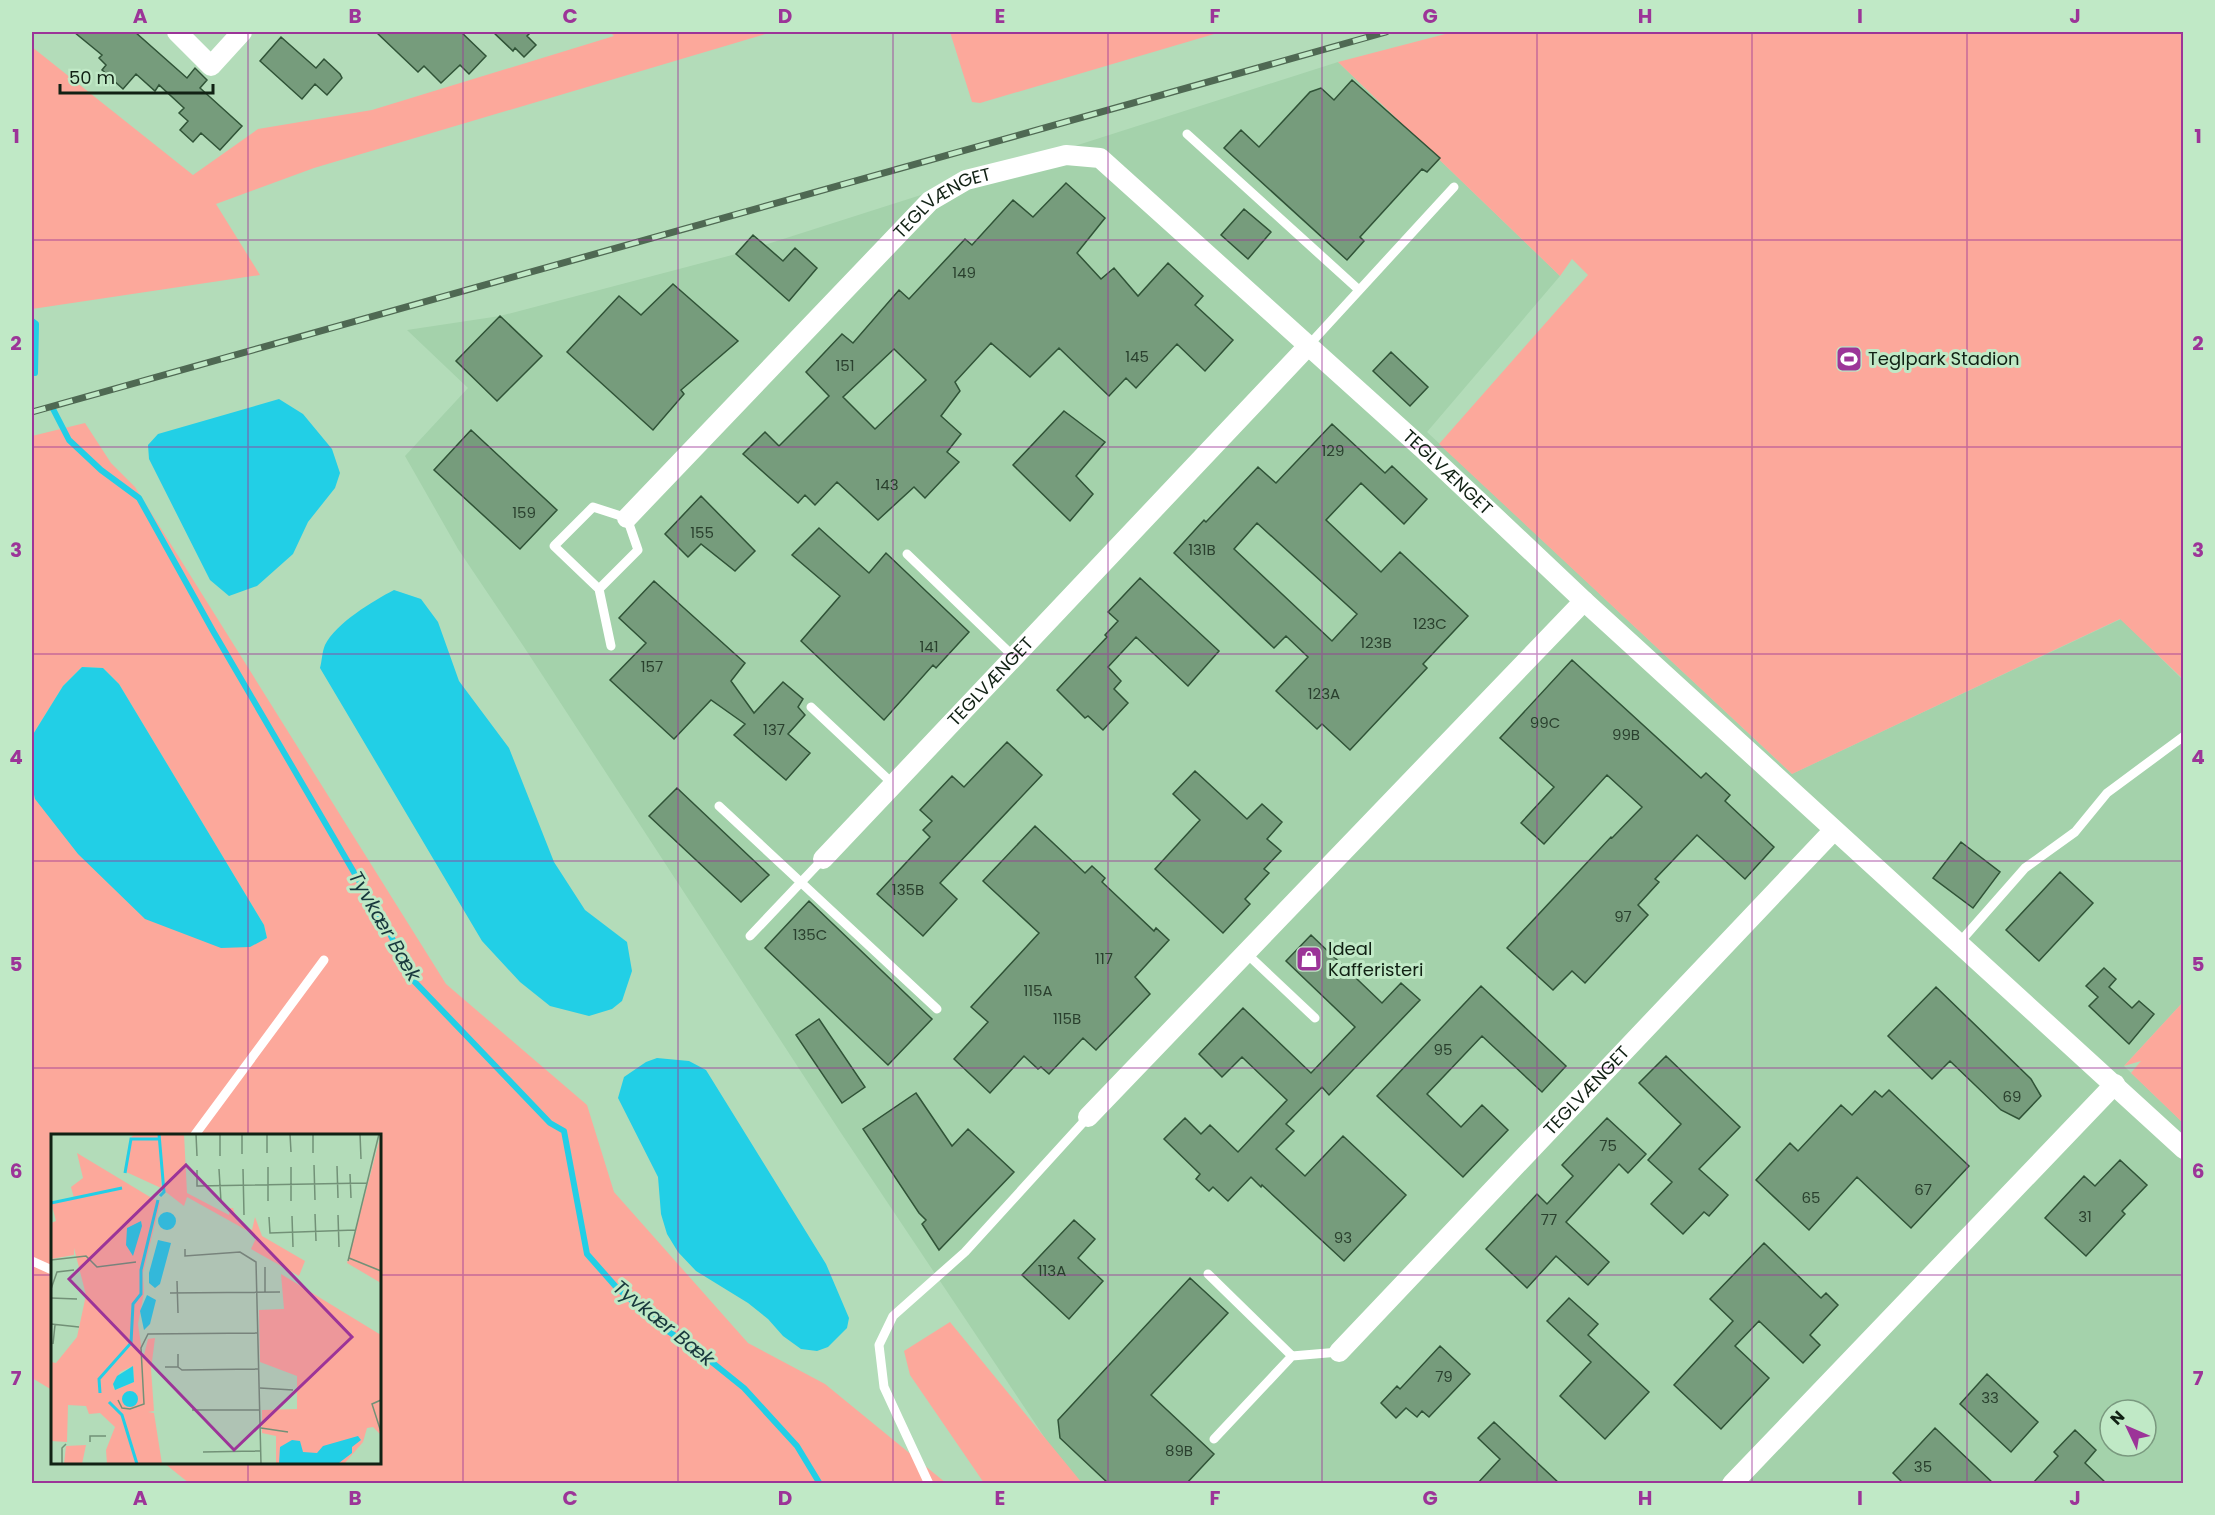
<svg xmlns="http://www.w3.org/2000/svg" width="2215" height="1515" font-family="Poppins,sans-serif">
<rect width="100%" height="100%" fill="#b3dcb9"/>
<path fill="#a4d2ab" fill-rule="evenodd" d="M1338,62L1560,276L1427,432L1792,774L2121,619L2183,680V1002L2124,1066L2183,1123V1483H1075L841,1133L524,647L458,549L405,456L468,388L407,330L500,316L736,254ZM2110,1410H2146V1446H2110Z"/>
<path fill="#fca89b" d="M610,32H772L314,168L216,204L260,275L32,309V47L193,175L258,129L372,110L614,36Z
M950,32H1221L980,103L972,102Z
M1453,32H2183V679L2120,619L1792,774L1439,444L1588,275L1572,259L1560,276L1338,62Z
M85,423L111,463L135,487L446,984L587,1105L614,1192L748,1343L825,1384L946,1483H189L164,1463L380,1462V1136H52V1390L32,1378V786L35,800L267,938L264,925L119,684L103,668L82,667L63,686L32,736V436Z
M2183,1002V1123L2131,1073L2141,1061L2124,1066Z
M950,1322L1082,1483H984L910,1375L904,1351Z"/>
<path fill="#22cfe6" d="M279,399L303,414L332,449L340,473L335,488L308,522L293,554L257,586L229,596L210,580L149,459L148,445L158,434Z
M394,590L421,599L438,622L459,681L509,748L554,862L585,910L627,942L632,971L622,1001L612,1009L589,1016L550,1006L520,982L482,941L320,668C322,661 322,652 325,645C336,623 373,601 394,590Z
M82,667L103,668L119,684L264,925L267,938L250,947L221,948L145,919L78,854L35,799L32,786V736L63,686Z
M657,1058L689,1061L706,1070L826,1264L849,1318L847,1328L828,1347L817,1351L801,1349L783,1336L768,1319L748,1303L696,1271L678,1252L667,1234L661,1214L658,1177L618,1098L624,1077L646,1062Z"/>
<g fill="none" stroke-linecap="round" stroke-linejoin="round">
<path stroke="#22cfe6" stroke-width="6" d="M32,321L36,324L35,373
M52,407L69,440L101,470L139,498L213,631L390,934L412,979L550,1123L564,1131L587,1254L617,1288L665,1329L703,1355L744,1388L797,1446L820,1484"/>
</g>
<path fill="#769c7c" stroke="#305337" stroke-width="1.5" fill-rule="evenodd" d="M74,32H135L187,78L195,68L207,80L200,88L242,126L220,150L201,133L193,142L180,130L188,121L179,113L184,108L159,85L155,91L136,74L123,89L102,70L106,65L99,58L102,55Z
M376,32H461L486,56L469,74L460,65L441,83L424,66L418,72Z
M493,32H531L527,36L536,45L524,57L515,48L513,51Z
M281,37L316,68L324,59L340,74L342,78L327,95L315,84L302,99L260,61Z
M1352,80L1440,158L1427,172L1422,169L1360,237L1364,241L1347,260L1224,148L1241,130L1259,147L1310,92L1321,88L1334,100Z
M1066,183L1105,218L1077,253L1101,279L1114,268L1138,296L1168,263L1203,296L1195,305L1233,340L1205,371L1177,344L1136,388L1126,378L1109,396L1059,348L1030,377L991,343L955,382L960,391L941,416L961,434L947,452L959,462L925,498L914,487L878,520L837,482L815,505L805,495L798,503L743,454L765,432L779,446L829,396L806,372L842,334L853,343L899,290L909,299L965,239L972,245L1013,200L1033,217ZM894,349L926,380L875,429L843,397Z
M1244,209L1271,232L1248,259L1221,235Z
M753,235L783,261L795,248L817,268L789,301L736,254Z
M673,284L738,341L681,390L684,394L653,430L567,352L619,296L641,315Z
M500,316L542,356L497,401L456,361Z
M1391,352L1428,387L1410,406L1373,371Z
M1064,411L1105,442L1076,476L1093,494L1070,521L1013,465Z
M1332,424L1385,473L1392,466L1427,499L1404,524L1361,483L1326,520L1381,572L1400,552L1468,616L1423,664L1427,668L1350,750L1322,724L1317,729L1276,691L1308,657L1286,636L1274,648L1174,553L1204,520L1206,522L1258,467L1276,483ZM1257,523L1357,614L1332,641L1234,549Z
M471,430L557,510L520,549L434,470Z
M701,496L755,551L735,571L701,544L688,557L665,534Z
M819,528L869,573L886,553L969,632L936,668L933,665L884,720L801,641L840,596L792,555Z
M1140,578L1219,651L1188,686L1136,637L1108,667L1121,681L1114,689L1128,703L1103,730L1088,716L1085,718L1057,690L1107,637L1105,635L1118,621L1108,612Z
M654,581L745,663L731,681L754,713L783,682L803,699L798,707L805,715L788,734L810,753L786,780L734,735L745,724L711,700L674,739L610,680L646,643L619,618Z
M1572,660L1701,778L1706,773L1730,795L1725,801L1774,847L1745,879L1697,835L1655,879L1659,882L1638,905L1648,915L1585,983L1572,971L1553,990L1507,948L1611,837L1612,838L1642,807L1607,775L1544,844L1521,823L1554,787L1500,738Z
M1007,742L1042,775L940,883L957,899L923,936L877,894L930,837L923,830L932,821L920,810L952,776L964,787Z
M1195,771L1247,819L1262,804L1282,822L1267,839L1281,851L1264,869L1269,873L1245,899L1250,904L1223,933L1155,869L1200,820L1173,794Z
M677,788L769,875L741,902L649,816Z
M1035,826L1085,873L1092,866L1105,878L1102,882L1154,931L1156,928L1169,940L1135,977L1150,994L1096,1050L1083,1038L1049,1074L1041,1067L1038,1069L1024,1056L990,1093L954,1059L988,1022L971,1007L1039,933L983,881Z
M1961,842L2000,872L1973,908L1933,878Z
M2060,872L2093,903L2039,961L2006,930Z
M809,901L932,1019L888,1065L765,948Z
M1311,935L1382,1003L1401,983L1420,1000L1329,1095L1322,1087L1286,1124L1294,1131L1276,1149L1305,1176L1343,1136L1406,1195L1344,1261L1262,1185L1261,1187L1251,1177L1228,1201L1213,1187L1209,1191L1196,1179L1200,1174L1164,1139L1185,1118L1201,1134L1210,1125L1238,1152L1287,1100L1242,1057L1222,1077L1199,1054L1243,1008L1311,1073L1355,1027L1286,961Z
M2104,968L2116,979L2109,987L2132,1008L2139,1001L2154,1014L2129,1044L2089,1006L2098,997L2086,986Z
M1481,986L1566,1066L1542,1092L1482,1036L1427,1094L1461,1127L1482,1105L1508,1130L1463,1177L1377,1096Z
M1936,987L2031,1079L2041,1096L2019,1119L2001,1110L1950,1061L1932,1079L1888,1036Z
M819,1019L865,1087L842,1103L796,1035Z
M1666,1056L1740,1127L1699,1169L1728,1195L1709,1216L1704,1212L1683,1234L1651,1204L1672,1182L1648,1160L1681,1124L1639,1083Z
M1889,1090L1969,1166L1911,1228L1857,1177L1809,1230L1756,1180L1790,1143L1798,1151L1841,1105L1852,1115L1875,1091L1882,1097Z
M916,1093L952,1146L968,1129L1014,1172L939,1250L922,1224L926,1220L919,1213L863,1129Z
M1607,1118L1646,1154L1628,1173L1619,1164L1566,1222L1609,1262L1588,1285L1556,1256L1527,1288L1486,1249L1537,1194L1547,1204L1573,1176L1562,1165Z
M2120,1160L2147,1185L2122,1211L2125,1214L2086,1256L2045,1218L2084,1176L2095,1186Z
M1074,1220L1095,1239L1078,1258L1103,1281L1069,1319L1022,1275Z
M1764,1243L1821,1298L1826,1293L1838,1305L1810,1335L1820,1345L1803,1363L1759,1321L1735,1346L1769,1378L1721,1429L1674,1385L1733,1321L1710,1299Z
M1190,1278L1228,1313L1151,1395L1214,1454L1186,1484H1109L1060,1438L1058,1420Z
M1569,1298L1598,1324L1588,1335L1649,1392L1605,1439L1560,1396L1591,1362L1547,1321Z
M1440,1346L1470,1374L1429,1417L1422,1411L1417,1417L1406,1408L1396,1418L1381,1403L1397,1386L1400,1389Z
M1987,1374L2038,1422L2011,1452L1960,1404Z
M1494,1422L1560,1484H1477L1500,1459L1478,1438Z
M1935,1428L1994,1484H1904L1893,1473Z
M2075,1430L2096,1450L2085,1463L2107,1484H2032L2058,1456L2054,1452Z"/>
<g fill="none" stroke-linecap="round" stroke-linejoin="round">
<path stroke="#fff" stroke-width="9" d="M1187,134L1359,290
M1308,346L1454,187
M593,507L627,518L638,550L599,589L554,546Z
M907,554L1014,657
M599,589L611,646
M811,707L893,784
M719,806L937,1009
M750,936L823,859
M1959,943L2025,868L2075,832L2107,793L2184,736
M1246,953L1315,1018
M194,1136L324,960
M32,1261L52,1270
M1208,1274L1292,1356L1214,1439
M1292,1356L1339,1352
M929,1484L884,1387L879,1345L893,1316L965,1252L1088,1117"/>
<g stroke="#fff" stroke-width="20">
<path d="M177,32L211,66L242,32"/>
<path id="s1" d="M627,518L930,201L966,180L1066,155L1100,158L1422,448L1584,601L2184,1149"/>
<path id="s2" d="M823,859L1308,346"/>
<path d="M1088,1117L1584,601"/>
<path id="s3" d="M1339,1352L1834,830"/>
<path d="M1732,1484L2115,1084"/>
</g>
<g stroke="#4f6953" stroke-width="7">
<path id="rail" d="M32,412L1386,32"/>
</g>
<use href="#rail" stroke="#c0e9c6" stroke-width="4.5" stroke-dasharray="14" stroke-linecap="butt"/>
</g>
<path fill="none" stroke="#9c3498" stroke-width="1.5" stroke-opacity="0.55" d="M248,32V1136M463,32V1484M678,32V1484M893,32V1484M1108,32V1484M1322,32V1484M1537,32V1484M1752,32V1484M1967,32V1484M32,240H2184M32,447H2184M32,654H2184M32,861H2184M32,1068H2184M32,1275H52M380,1275H2184M248,1462V1484"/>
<defs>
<g id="stadium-square" transform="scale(1.35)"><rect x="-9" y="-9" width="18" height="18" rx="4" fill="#9c3498" stroke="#c0e9c6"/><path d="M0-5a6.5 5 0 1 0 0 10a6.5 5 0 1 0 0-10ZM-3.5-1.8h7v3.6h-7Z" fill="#fff"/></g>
<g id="shop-square" transform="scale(1.35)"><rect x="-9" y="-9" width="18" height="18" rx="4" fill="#9c3498" stroke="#c0e9c6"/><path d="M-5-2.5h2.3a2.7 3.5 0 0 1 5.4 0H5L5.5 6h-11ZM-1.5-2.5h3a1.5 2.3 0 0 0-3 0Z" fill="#fff"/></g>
</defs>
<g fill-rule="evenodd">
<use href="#stadium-square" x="1849" y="359"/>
<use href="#shop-square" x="1309" y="959"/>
</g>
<g text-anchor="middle" stroke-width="6" stroke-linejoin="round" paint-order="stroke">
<g font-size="15" fill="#2a402e">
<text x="964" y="278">149</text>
<text x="1137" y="362">145</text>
<text x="845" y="371">151</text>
<text x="1333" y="456">129</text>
<text x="887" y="490">143</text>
<text x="524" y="518">159</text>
<text x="702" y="538">155</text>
<text x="1202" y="555">131B</text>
<text x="1430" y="629">123C</text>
<text x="1376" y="648">123B</text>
<text x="929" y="652">141</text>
<text x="652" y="672">157</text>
<text x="1324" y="699">123A</text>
<text x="1545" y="728">99C</text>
<text x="774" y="735">137</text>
<text x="1626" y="740">99B</text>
<text x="908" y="895">135B</text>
<text x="1623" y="922">97</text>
<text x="810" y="940">135C</text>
<text x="1104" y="964">117</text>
<text x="1038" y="996">115A</text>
<text x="1067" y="1024">115B</text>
<text x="1443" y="1055">95</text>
<text x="2012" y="1102">69</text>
<text x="1608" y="1151">75</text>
<text x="1923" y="1195">67</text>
<text x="1811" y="1203">65</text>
<text x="2085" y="1222">31</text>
<text x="1549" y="1225">77</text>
<text x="1343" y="1243">93</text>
<text x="1052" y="1276">113A</text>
<text x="1444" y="1382">79</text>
<text x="1990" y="1403">33</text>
<text x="1179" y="1456">89B</text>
<text x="1923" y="1472">35</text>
</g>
<g font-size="18" fill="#112114" stroke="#c0e9c6">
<text dy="6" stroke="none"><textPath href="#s1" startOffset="448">TEGLVÆNGET</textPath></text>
<text dy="6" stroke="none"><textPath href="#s1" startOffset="1086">TEGLVÆNGET</textPath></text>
<text dy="6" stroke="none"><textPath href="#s2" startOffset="244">TEGLVÆNGET</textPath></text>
<text dy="6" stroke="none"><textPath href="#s3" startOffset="360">TEGLVÆNGET</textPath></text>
</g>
<g font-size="18" fill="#112114" stroke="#c0e9c6" text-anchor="start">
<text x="1868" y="365">Teglpark Stadion</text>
<text x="1328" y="955">Ideal<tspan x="1328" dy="21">Kafferisteri</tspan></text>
</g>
<g font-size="20" font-style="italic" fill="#18383d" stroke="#c0e9c6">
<text transform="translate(385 926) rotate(60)" y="7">Tyvkær Bæk</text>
<text transform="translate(664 1323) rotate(39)" y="7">Tyvkær Bæk</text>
</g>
</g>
<g transform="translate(51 1134)">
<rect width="330" height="330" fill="#b3dcb9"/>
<path d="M84,0H133L136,59L178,81L179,74H182L186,87L201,96L204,83L211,102L254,127L248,142L200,115L206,102L136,63L133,72L111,55L110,44V54L73,37L79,4ZM330,0V149L296,129ZM26,19L109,69L92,139L93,159L87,190L92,225L97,205L104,204L100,235L103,277L97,278L103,279L111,330H56L55,316L64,293L49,279L38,280L35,272L17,271L16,308L0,307V228L5,229L26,203L35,161L23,114V121L0,125V89L5,87L0,68L23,64L20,53L32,44ZM82,232L83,248L64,256L62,253L69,238ZM230,140L330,201V301L322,293L316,294L312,308L293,330H225V302L211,299V276L246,275V242L209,228L208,176L233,175ZM35,311L31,330H13L15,312Z" fill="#fca89b" fill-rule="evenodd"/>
<path d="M107 87a9 9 0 1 1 18 0a9 9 0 1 1-18 0ZM90,87L91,92L82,122L75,111L76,94ZM107,106L120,109L109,150L104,154L98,149V139ZM96,161L105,166L99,190L93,196L89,177ZM82,232L83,248L64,256L62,250L66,242ZM71 265a8 8 0 1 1 16 0a8 8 0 1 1-16 0ZM307,302L310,306L301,313V319L288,329L228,330L229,313L241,306L249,307L252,318L266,319L272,312Z" fill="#22cfe6"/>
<path fill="none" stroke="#22cfe6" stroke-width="3" d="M108,0L113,58L109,62M74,39L80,5H107M0,69L71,54M49,259L48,245L80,209L82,170L90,160V136L107,66M58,268L71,281L86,330"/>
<path fill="none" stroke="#729177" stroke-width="1.5" d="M145,0L146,22M169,0V22M191,0V20M216,0V19M239,0L240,18M262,0V19M309,0L310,25M263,31L264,66M286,32L287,64M217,33V67M240,33V67M168,35L170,68M192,35L193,81M146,36V52L316,49M299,40L300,64M264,80L265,107M287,81L288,113M241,82L242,113M218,83L219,99L304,96M134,115V122L189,118L205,128L210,330M298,124L330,137M0,126L35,122L46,133L85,128M297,127L328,0M214,133V158M126,147L127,179M0,155L6,138L23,136M119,159L229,158M0,164L26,165M0,190L28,193M2,210L4,191M114,233H127V220M127,233L131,236L208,235M209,254L242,256M67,266L71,274L79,275L93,270L90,214L97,200L207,199M330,266L321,270L330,298M141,276H209M210,294L237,298M39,308V302H55M152,318L210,317M11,330V314L15,310"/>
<path fill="#9c3498" fill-opacity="0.15" stroke="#9c3498" stroke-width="3" d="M135,31L301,203L183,316L18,145Z"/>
<rect width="330" height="330" fill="none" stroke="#112114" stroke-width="3"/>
</g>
<rect width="2215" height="1515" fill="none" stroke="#c0e9c6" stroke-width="66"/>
<g transform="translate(2128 1428) rotate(314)"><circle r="28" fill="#c0e9c6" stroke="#7a997f" stroke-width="1.5"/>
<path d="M0-4.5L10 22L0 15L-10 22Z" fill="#9c3498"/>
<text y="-9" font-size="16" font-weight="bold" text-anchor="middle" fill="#112114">N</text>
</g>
<path d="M60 84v9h153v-9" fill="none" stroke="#112114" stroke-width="3"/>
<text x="69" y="84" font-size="18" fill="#112114" stroke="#c0e9c6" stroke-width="4.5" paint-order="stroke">50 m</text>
<rect x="33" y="33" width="2149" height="1449" fill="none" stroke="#9c3498" stroke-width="2"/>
<g font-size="20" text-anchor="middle" font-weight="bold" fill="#9c3498">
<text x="140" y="23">A</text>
<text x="355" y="23">B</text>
<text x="570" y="23">C</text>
<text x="785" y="23">D</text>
<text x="1000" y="23">E</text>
<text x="1215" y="23">F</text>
<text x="1430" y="23">G</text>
<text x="1645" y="23">H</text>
<text x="1860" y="23">I</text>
<text x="2075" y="23">J</text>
<text x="16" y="143">1</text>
<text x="2198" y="143">1</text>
<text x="16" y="350">2</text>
<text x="2198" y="350">2</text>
<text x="16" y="557">3</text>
<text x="2198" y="557">3</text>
<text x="16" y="764">4</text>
<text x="2198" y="764">4</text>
<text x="16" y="971">5</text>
<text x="2198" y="971">5</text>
<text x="16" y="1178">6</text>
<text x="2198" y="1178">6</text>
<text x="16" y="1385">7</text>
<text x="2198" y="1385">7</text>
<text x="140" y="1505">A</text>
<text x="355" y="1505">B</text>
<text x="570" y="1505">C</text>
<text x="785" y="1505">D</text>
<text x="1000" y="1505">E</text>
<text x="1215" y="1505">F</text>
<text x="1430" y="1505">G</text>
<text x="1645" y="1505">H</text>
<text x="1860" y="1505">I</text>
<text x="2075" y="1505">J</text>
</g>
</svg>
